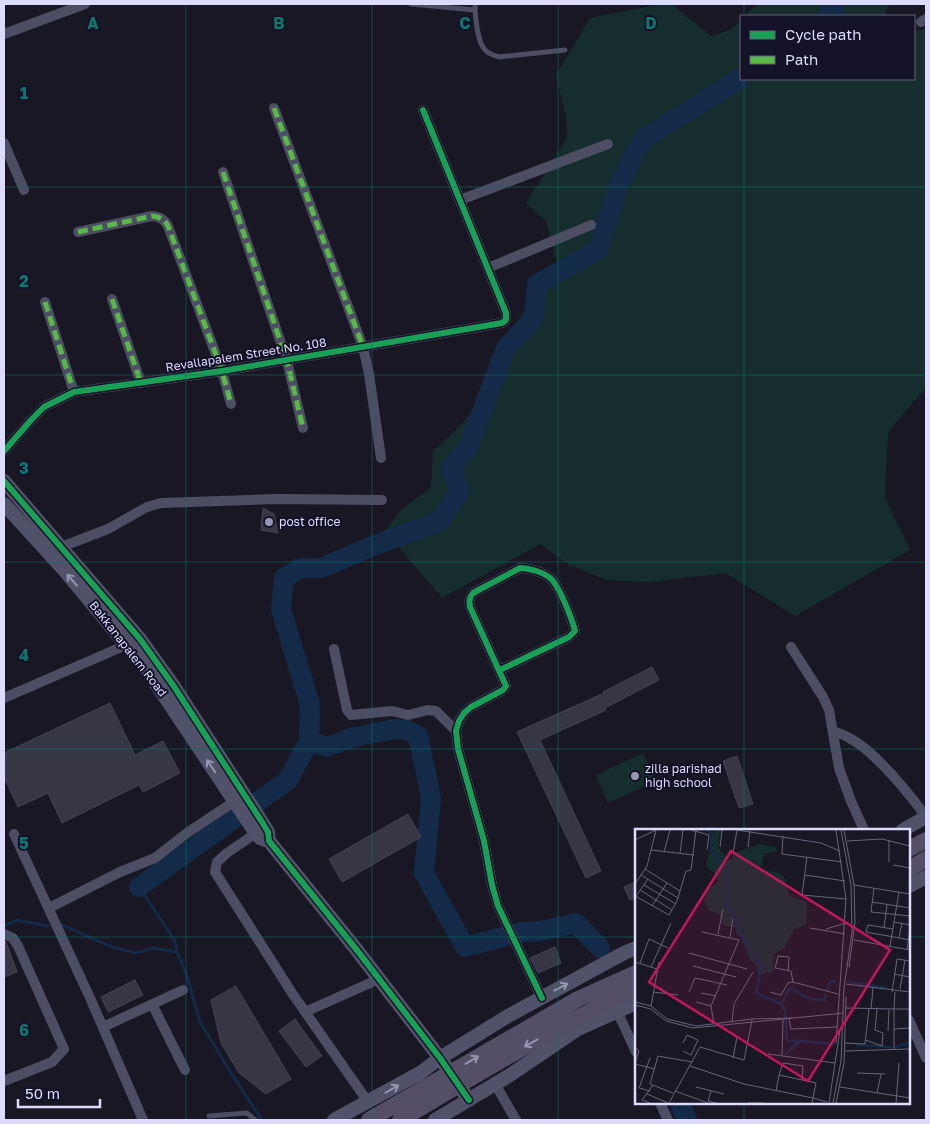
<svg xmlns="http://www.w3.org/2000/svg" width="930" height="1124" font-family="'Golos Text',sans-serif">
<rect width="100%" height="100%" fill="#181723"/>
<path fill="#152e2d" d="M662,4H671L711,36L730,30L741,20V79H914V32L926,28V387L888,432L885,497L910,550L795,616L726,573L650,582L607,580L569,565L540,544L442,598L385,531L400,511L431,487L433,451L451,435L476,408L486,379L513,327L557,263L546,221L526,203L567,138L566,118L556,75L590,18Z
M757,4H889L885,16H745Z
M643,753L656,781L608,803L596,775Z"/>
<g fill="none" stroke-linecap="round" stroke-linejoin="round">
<path stroke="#132b48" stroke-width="3" d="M62,925L112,947L136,953L153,948L177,952L175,941L139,887
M4,926L17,920L48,926
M177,952L187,976L200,1022L231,1073L262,1120"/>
<path stroke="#132b48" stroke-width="20" d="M828,16L836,4
M309,741L327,747L353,737L396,729L407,730L418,736L431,798L424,873L465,947L503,937
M139,887L288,780L309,741L310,705L281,609L284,578L300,568H321L375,545L440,521L460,491L451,469L469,445L506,348L534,318L537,284L598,250L619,183L643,139L741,78
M520,932L540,931L576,923L600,948
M680,1103L687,1120"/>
</g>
<path fill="#363644" stroke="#454256" d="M263,508L274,514L278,533L261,530Z
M652,667L659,680L605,708L606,710L540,740L601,871L586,878L517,732L604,693L603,692Z
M110,703L135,755L163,741L180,773L143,792L139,785L62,823L48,793L18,807L4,777V753Z
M737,756L753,804L739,808L723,761Z
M408,814L421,837L342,882L329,859Z
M636,882V898L630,900L624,887Z
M4,941L6,942L17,972L4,977Z
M555,947L561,963L538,973L530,958Z
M135,980L143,995L108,1012L101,997Z
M236,986L291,1079L266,1094L239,1073L221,1043L211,1000Z
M295,1019L322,1056L306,1067L279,1031Z"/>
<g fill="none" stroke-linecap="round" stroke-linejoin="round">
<path stroke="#4d4d63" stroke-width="5" d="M411,4L475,10
M475,4C475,15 477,41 485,50C489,54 493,55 499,57L565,50
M209,1116L247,1113L255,1120"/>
<path stroke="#4d4d63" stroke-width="10" d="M921,22L926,19
M4,34L85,4
M274,108L363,347L369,374L381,458
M4,143L24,190
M223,172L287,361L303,428
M460,200L608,144
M78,232L152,216C160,217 164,219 168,226L222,371L231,404
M488,268L591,225
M112,299L141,383
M45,302L74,392
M4,451L32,419L44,407L74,392L222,371L502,323L506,320V313L423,110
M61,547L108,529L147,507L161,503L274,499L382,500
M791,647L823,697L829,710L839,768L851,801L864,830
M334,649L347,710L351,715L392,711L408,715L428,710L436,711L456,731
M500,670L569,637L575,631C572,619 559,585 550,578C543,572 529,568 520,568L473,593C469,598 469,601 470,607L506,686L503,690L471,707L464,713L459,721L456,731L458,749L484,841L492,885L498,906L542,998
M4,698L133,642
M833,731C839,733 845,735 851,739C874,751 910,794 926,817
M256,833L227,853L217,862L215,872L292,993L368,1102
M14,834L91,1000L143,1120
M49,908L120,872L155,858L187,833L235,801
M4,934L13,938L18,946L64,1049L52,1062L4,1081
M152,1004L185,1070
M617,1011L636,1052
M305,1012L379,979
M909,1020L926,1058
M103,1027L183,990
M495,1084L516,1120
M660,1103L668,1120"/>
<path stroke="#515269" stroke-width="14" d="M4,481L140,639L173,685L262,822L268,832L269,841L356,949L440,1058L469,1100
M4,504L65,571L147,670L253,829L260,838L269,841
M903,830L926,817
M909,886L926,877
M334,1120L420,1073L440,1058L508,1016L624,953L636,948
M435,1120L510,1075L578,1029L636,1003"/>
<path stroke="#544e67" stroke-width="16" d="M909,849L926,840
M909,869L926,859"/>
<path stroke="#544e67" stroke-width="16" d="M369,1120L578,999L636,973
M400,1120C478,1074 554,1027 636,989"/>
<path stroke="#58b947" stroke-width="5" stroke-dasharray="10 5" stroke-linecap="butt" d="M274,108L363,347
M223,172L287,361L303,428
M78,232L152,216C160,217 164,219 168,226L222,371L231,404
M112,299L141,383
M45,302L74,392"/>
<g stroke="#141228" stroke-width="9">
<path id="cycleway" d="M4,451L32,419L44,407L74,392L222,371L502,323L506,320V313L423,110
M4,481L140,639L173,685L262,822L268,832L269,841L356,949L440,1058L469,1100
M500,670L569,637L575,631C572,619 559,585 550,578C543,572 529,568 520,568L473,593C469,598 469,601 470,607L506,686L503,690L471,707L464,713L459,721L456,731L458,749L484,841L492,885L498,906L542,998"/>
</g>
<use href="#cycleway" stroke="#1a9f57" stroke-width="6"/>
</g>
<defs><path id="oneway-shaft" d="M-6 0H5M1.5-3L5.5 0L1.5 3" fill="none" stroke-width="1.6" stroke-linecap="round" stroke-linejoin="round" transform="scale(1.25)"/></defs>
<g stroke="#9797b3">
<use href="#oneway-shaft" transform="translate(72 580) rotate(-131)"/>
<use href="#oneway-shaft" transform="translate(211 766) rotate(-124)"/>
<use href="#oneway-shaft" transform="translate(561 987) rotate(-28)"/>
<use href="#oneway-shaft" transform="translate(392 1089) rotate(-30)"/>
</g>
<g stroke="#9895b2">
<use href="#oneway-shaft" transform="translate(531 1043) rotate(151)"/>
<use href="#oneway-shaft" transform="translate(472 1060) rotate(-31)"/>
</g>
<path fill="none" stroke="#0f766e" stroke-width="1" stroke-opacity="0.55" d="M186,4V1120M372,4V1120M558,4V1120M744,4V16M744,79V830M4,187H926M4,375H926M4,562H926M4,749H926M4,937H636M909,937H926M744,1103V1120"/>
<g fill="#9897b1" stroke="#141228" stroke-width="2">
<circle cx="269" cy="522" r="5"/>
<circle cx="635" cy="776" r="5"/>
</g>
<g text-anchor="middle" stroke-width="4" stroke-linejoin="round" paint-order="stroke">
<g font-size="12" fill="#dddcfd" stroke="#141228">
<text transform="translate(246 355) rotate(-9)" y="4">Revallapalem Street No. 108</text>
<text transform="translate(128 649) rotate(52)" y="4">Bakkanapalem Road</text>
</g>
<g font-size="12" fill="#dddcfd" stroke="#141228" text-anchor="start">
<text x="279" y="526">post office</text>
<text x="645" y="773">zilla parishad<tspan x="645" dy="14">high school</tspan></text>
</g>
</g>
<g transform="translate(635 829)">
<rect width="275" height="275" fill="#181723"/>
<path d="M80,1H85L83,19L96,31L100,24L125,15L141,18L142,23L130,24L125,40L144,44L151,50L154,66L172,73L171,95L159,101L150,118L139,125L138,143L123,145L121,135L116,132L100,98L89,97L84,85L74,81L69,71L74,59L83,53L81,46L71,37Z" fill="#152e2d"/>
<path fill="none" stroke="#132b48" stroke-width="2.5" d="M72,1L77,5L76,21L91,39V75L102,91V102L127,137L121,164L146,175L150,181L152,212M214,153L252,159M192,162L195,153L201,152M146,175L155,159L175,170L189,171L191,165M164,212L200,215M221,216L257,218M260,218L275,214M150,226L164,212H152"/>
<path fill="none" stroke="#67667a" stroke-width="1" d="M56,1L74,6L72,21M102,1L186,14L205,22M201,1L211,70L201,214M209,1L219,56L220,93L214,138M148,7L147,25L207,33M0,11L21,1M212,12L247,10L275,17M85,18L87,1M113,18L115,2M16,21L59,26M29,23L35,1M45,24L48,1M98,25L102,1M172,28L167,66L211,70M254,33V11M258,36L275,39M10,40L45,62M6,46L43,69M170,46L210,52M0,55L12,37L21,1M9,56L41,75M219,56L275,65M239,59L236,83L275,87M5,61L37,81M0,67L34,86L42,72L51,42L56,41L61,1M1,67L13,50M237,73L275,79M17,77L32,54M259,93L275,96M249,98L252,76M175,99L210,105M191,100L211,94M258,100L233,96L231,103L275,111M67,103L104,111L76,177L79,195M83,105L88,80M95,108L98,90M264,109L267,94M219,111L275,121M255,117L264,63M272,121L275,99M54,124L112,140M0,133L22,140M5,134L14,110L33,119M58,137L101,148M16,138L36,94M153,142L154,128L143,127L140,139L156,142L158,153L203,165M259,145L275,148M211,155L275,163M265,160L270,131M18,163L43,166M54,163L60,149L92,156M135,163L146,166L153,154L158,153M257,163L262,130L275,132M66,164L81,167M0,173L16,177L32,190L61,197L117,190L157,189M61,173L76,177M0,176L16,180L31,192L58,199L209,184M16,177L24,133M211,179L259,180L260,163M236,180L238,159M154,190L156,200L202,198M97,193L99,175L118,143M259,200L275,199M253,202L254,181M230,211L247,217L248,204L240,201L242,180M210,214L230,215L234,180M0,218L4,222L0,234M259,221V180H275M48,222L56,226L63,211L52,206L48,214M210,222L275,220M133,225L200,234M147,226L148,191M98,229L102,208M0,235L20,240M55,237L109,255L178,269L181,254L144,246L141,262M222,244L250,245M144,246L148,234L168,237L167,251M61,258L89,265M205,258L275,269M15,262L4,259L15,229M40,262L73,274M76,262L73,272L81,274M38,264L15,255L23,227L57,233M242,264L246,245M12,265L33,274M15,274L7,271L18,256M34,274L65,218L109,231L117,191M113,274H129M177,274L178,269L192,273M194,274L205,201M198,274L206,232L209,159L217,103L216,56L206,1M201,274L209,234L211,168M261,274L264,234"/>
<path fill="#c2185b" fill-opacity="0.15" stroke="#c2185b" stroke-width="2.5" d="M96,22L255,121L173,252L14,153Z"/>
<rect width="275" height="275" fill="none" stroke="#dddcfd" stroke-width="2.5"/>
</g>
<g font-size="16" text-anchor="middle" font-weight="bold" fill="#0f766e" stroke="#141228" stroke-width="4" stroke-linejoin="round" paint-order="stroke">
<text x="93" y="29">A</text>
<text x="279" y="29">B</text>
<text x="465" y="29">C</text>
<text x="651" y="29">D</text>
<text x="24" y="99">1</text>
<text x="24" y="287">2</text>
<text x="24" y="474">3</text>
<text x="24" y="661">4</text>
<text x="24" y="849">5</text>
<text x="24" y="1036">6</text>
</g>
<rect width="930" height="1124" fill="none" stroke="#dddcfd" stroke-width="10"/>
<rect x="740" y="15" width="175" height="65" fill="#141228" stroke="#64637d"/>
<rect x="750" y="31" width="25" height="8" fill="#1a9f57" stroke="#64637d"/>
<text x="785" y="40" font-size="15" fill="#dddcfd">Cycle path</text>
<rect x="750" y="56" width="25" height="8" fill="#58b947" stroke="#64637d"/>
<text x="785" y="65" font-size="15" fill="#dddcfd">Path</text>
<path d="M18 1099v8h82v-8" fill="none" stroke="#dddcfd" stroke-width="2.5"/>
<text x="25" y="1099" font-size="15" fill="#dddcfd" stroke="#141228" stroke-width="4" paint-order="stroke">50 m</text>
</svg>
